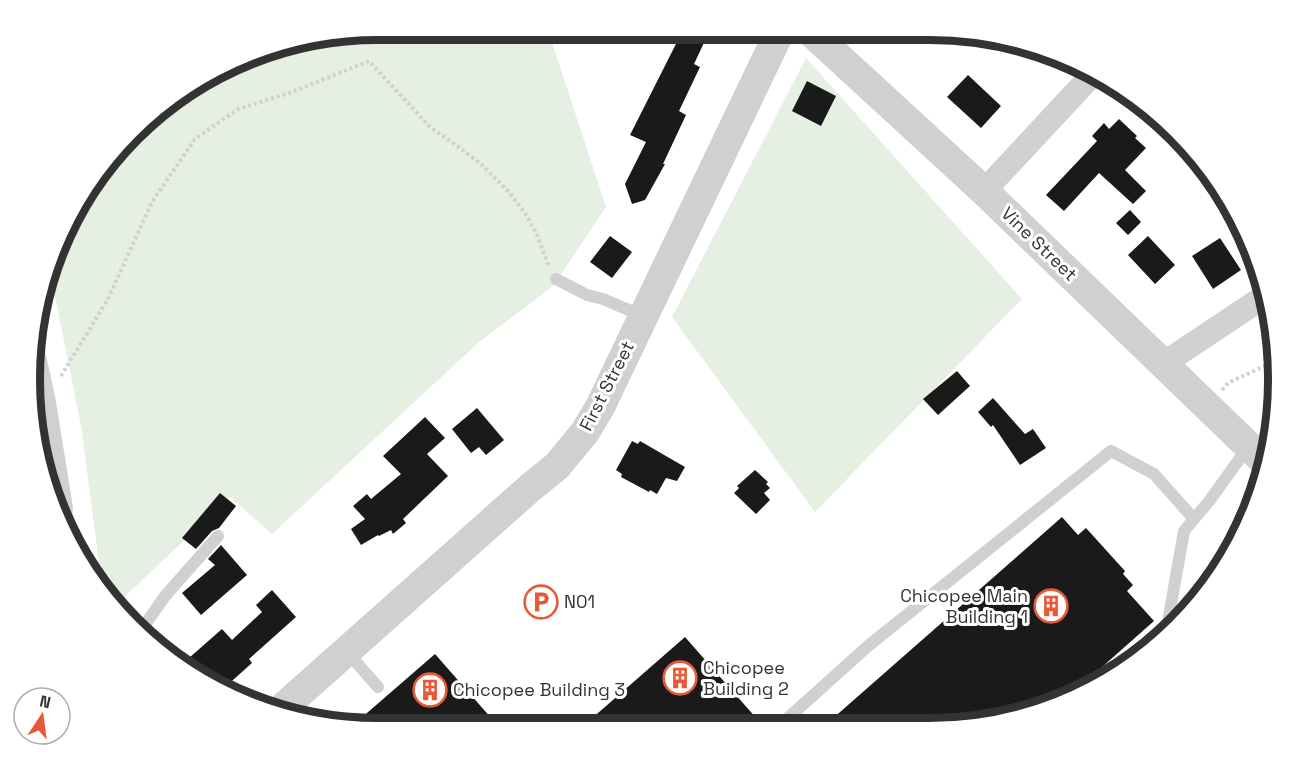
<svg xmlns="http://www.w3.org/2000/svg" width="1308" height="758" font-family="'Space Grotesk',sans-serif">
<rect width="100%" height="100%" fill="#fff"/>
<path fill="#e5efe2" d="M379,30H548L606,207L553,286L478,343L272,534L230,497L116,605L103,592L81,426L50,271L89,185L167,102L267,48Z
M806,58L1022,299L815,512L672,317Z"/>
<path fill="#1a1a1a" d="M683,30H710L694,64L700,67L679,111L686,115L663,164H665L645,200L632,204L625,184L646,142L630,135Z
M968,75L1001,106L981,128L947,97Z
M807,81L836,96L821,126L792,111Z
M1119,119L1137,136L1135,138L1146,148L1125,170L1146,191L1133,204L1099,173L1064,211L1046,195L1097,141L1092,136L1104,123L1109,129Z
M1130,210L1141,222L1128,235L1116,223Z
M610,236L632,252L612,278L590,262Z
M1148,236L1175,265L1155,284L1128,255Z
M1220,238L1241,270L1213,289L1192,256Z
M957,371L970,386L938,415L923,399Z
M993,398L1025,434L1033,429L1046,448L1020,465L993,425L991,427L978,412Z
M477,408L504,440L486,455L479,447L471,453L452,429Z
M425,417L445,438L427,454L448,476L403,519L406,523L393,534L391,530L379,536L378,535L361,545L351,529L365,519L353,506L367,494L371,499L401,474L383,456Z
M632,441L638,444L640,441L685,467L677,481L666,478L657,494L650,490L649,492L621,477L622,474L616,470Z
M755,470L768,482L766,484L770,488L764,493L770,500L756,514L734,493L739,488L737,486Z
M220,493L236,506L219,528L212,531L196,549L182,538Z
M1062,517L1078,535L1086,528L1125,571L1123,574L1133,585L1127,591L1154,621L1067,698L1041,710L952,727H823Z
M221,545L247,575L201,615L182,593L215,565L208,559Z
M272,590L296,617L249,659L252,663L224,688L185,669L181,665L222,629L232,640L262,612L256,605Z
M685,637L757,719L748,727H582Z
M435,654L499,727L352,726Z"/>
<g fill="none" stroke-linecap="round" stroke-linejoin="round">
<path stroke="#d0d0d0" stroke-width="4" stroke-dasharray="3 3" stroke-linecap="butt" d="M61,376L108,299L152,202L195,139L238,109L292,92L369,61L429,126L456,145L482,165L508,191L525,213L536,232L549,267
M1222,390L1228,383L1271,363"/>
<path stroke="#d0d0d0" stroke-width="12" d="M556,279L587,295L603,299L643,316
M142,629L165,596L218,536
M1166,633L1184,531L1210,500L1248,447
M347,652L378,687
M778,727L868,646L1111,451L1154,474L1194,519"/>
<path stroke="#d0d0d0" stroke-width="24" d="M984,191L1093,74
M1163,364L1265,296"/>
<path stroke="#d0d0d0" stroke-width="30" d="M810,31L984,191L1265,462
M32,361L41,403L58,509
M278,712L531,487L557,466L585,432L600,407L780,31"/>
</g>
<defs>
<g id="parking-ring" transform="scale(1.725)"><circle r="9.5" fill="#fff" stroke="#e75a37" stroke-width="1.5"/><path d="M-3.5-5.5H1a3.5 3.5 0 0 1 0 7H-1V5.5H-3.5ZM-1-3.4V-.6H.8a1.4 1.4 0 0 0 0-2.8Z" fill="#e75a37"/></g>
<g id="building-ring" transform="scale(1.725)"><circle r="9.5" fill="#fff" stroke="#e75a37" stroke-width="1.5"/><path d="M-4-6H4V6H1V3H-1V6H-4ZM-2.5-4.3h1.7v1.8h-1.7ZM.8-4.3h1.7v1.8H.8ZM-2.5-1h1.7V.8h-1.7ZM.8-1h1.7V.8H.8Z" fill="#e75a37"/></g>
</defs>
<g fill-rule="evenodd">
<use href="#parking-ring" x="541" y="602"/>
<use href="#building-ring" x="1051" y="606"/>
<use href="#building-ring" x="680" y="678"/>
<use href="#building-ring" x="430" y="690"/>
</g>
<g text-anchor="middle" stroke-width="6" stroke-linejoin="round" paint-order="stroke">
<g font-size="18" fill="#333" stroke="#fff">
<text transform="translate(1039 244) rotate(44)" y="6">Vine Street</text>
<text transform="translate(607 386) rotate(-63)" y="6">First Street</text>
</g>
<g font-size="18" fill="#333" stroke="#fff" text-anchor="start">
<text x="1028" y="602" text-anchor="end">Chicopee Main<tspan x="1028" dy="21">Building 1</tspan></text>
<text x="564" y="608">N01</text>
<text x="703" y="674">Chicopee<tspan x="703" dy="21">Building 2</tspan></text>
<text x="453" y="696">Chicopee Building 3</text>
</g>
</g>
<path d="M0 0H1308V758H0ZM378 40H930A338 338 0 0 1 1268 378V380A338 338 0 0 1 930 718H378A338 338 0 0 1 40 380V378A338 338 0 0 1 378 40Z" fill="#fff" fill-rule="evenodd"/>
<path fill="none" stroke="#333" stroke-width="8" d="M378 40H930A338 338 0 0 1 1268 378V380A338 338 0 0 1 930 718H378A338 338 0 0 1 40 380V378A338 338 0 0 1 378 40Z"/>
<g transform="translate(42 716) rotate(13)"><circle r="28" fill="#ffffff" stroke="#adadad" stroke-width="1.5"/>
<path d="M0-4.5L10 22L0 15L-10 22Z" fill="#e75a37"/>
<text y="-9" font-size="16" font-weight="bold" text-anchor="middle" fill="#333333">N</text>
</g>
</svg>
